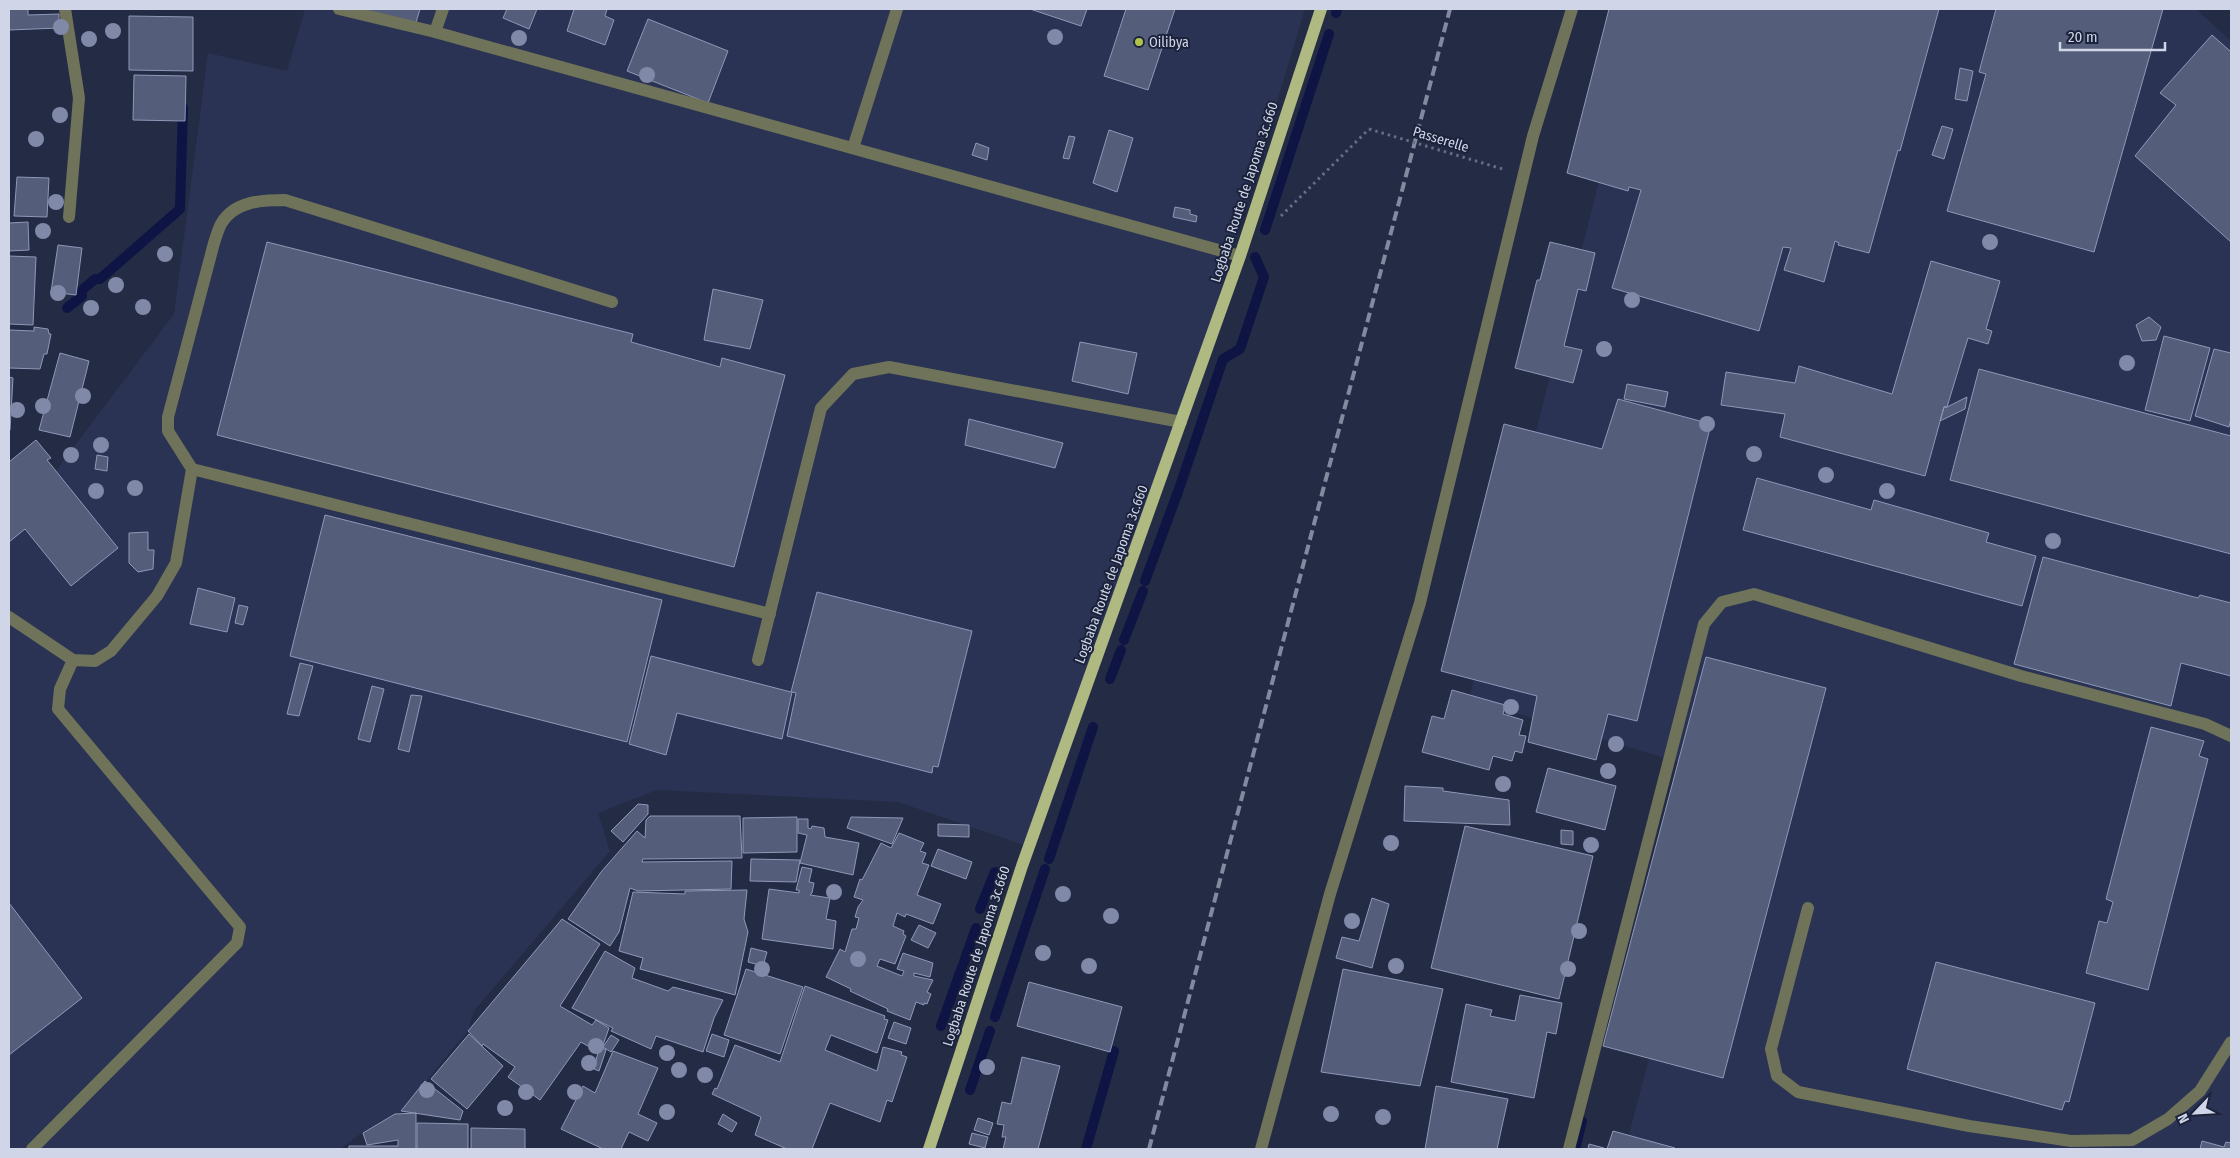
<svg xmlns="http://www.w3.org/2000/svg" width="2240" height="1158" font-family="'Fira Sans Condensed',sans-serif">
<rect width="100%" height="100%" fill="#242b45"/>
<path fill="#2a3353" d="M305,9H1305L1214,311L1027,846L898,802L657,790L598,813L610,851L474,1011L468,1031L401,1111L362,1133L340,1149H9V525L22,516L174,314L208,53L287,71Z
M1642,9H2196L2231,41V1149H1625L1724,776L1469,699Z"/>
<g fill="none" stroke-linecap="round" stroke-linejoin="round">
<path stroke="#0e1443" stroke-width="10" d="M1336,13L1337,9
M1265,230L1329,34
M67,308L82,296L81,291L95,279H100L180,209L183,108
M1145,581L1179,489L1223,359L1240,349L1264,277L1255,257
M1124,640L1143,591
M1110,679L1121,650
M1049,859L1093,727
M980,909L995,872
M964,962L976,928
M995,1017L1045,869
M941,1026L962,967
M970,1090L990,1031
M1086,1149L1114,1051
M1575,1149L1582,1121"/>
</g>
<path fill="#545d7a" stroke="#8e98b8" d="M9,9H28V15L59,14V28L9,30Z
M347,9H420L415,26Z
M507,9H537L529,29L503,18Z
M574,9H607L605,16L614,20L605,45L567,31Z
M1030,9H1087L1081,26Z
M1126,9H1175L1148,90L1104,76Z
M1609,9H1939L1900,151L1898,150L1869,253L1838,245L1839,243L1835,241L1824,282L1784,270L1791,248L1783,247L1759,331L1612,288L1641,190L1629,187L1628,191L1567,173Z
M1996,9H2163L2094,252L1947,211L1986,74L1979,72Z
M129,16L193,17V71L129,70Z
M648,19L728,51L708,103L627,71Z
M2212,35L2230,51L2231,49V242L2135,156L2176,105L2160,93Z
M1960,68L1973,71L1967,101L1955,99Z
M134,75L186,76L185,121L133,120Z
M1942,126L1953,129L1944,159L1932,155Z
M1109,130L1133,138L1117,192L1093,183Z
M1069,136L1075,137L1069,159L1063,158Z
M976,143L989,148L987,160L972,155Z
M17,177L49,178L47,217L14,216Z
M1175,207L1190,210V214L1197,216L1196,222L1173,217Z
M28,222L29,250L9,251V223Z
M267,242L633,334L631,342L720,367L722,358L785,375L734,567L217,435Z
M1550,242L1595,253L1586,291L1578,289L1564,346L1582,350L1573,383L1515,368L1537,280H1540Z
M58,245L82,248L76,295L51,292Z
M9,256L36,257L33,325L9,324Z
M1931,261L2000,281L1986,329L1992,331L1988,344L1968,338L1947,407H1944L1925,476L1780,437L1785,414L1721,405L1726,372L1795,383L1799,366L1892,394Z
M713,289L763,300L750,349L704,340Z
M2149,317L2161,327L2156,340L2142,341L2136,325Z
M34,327L48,329L49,334H51L47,354H44L40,369L9,368V330L34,331Z
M2164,336L2210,348L2190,421L2145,410Z
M1080,342L1137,353L1128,394L1072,381Z
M2214,349L2231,353V419L2229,427L2195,416Z
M60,353L89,361L70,437L39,430Z
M1979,369L2231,436V554L1950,480Z
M9,377L13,378L10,430H9Z
M1627,384L1668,392L1665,407L1624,399Z
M1967,397L1965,409L1940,421L1944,407H1947Z
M1618,399L1711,424L1637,721L1608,714L1596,760L1528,742L1537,696L1441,671L1504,424L1602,449Z
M969,419L1063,443L1055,468L965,445Z
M36,440L51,458L47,460L118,548L71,586L25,529L9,542V462Z
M97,455L108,457L107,471L95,469Z
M1757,478L1871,510L1874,500L1989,533L1986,542L2036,556L2022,606L1743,530Z
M325,515L662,600L627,742L290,656Z
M148,532V550H154L153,569L138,572L129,563V533Z
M2043,557L2198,598L2200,595L2231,603V676L2181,663L2171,706L2014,664Z
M198,588L235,598L227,632L190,624Z
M817,592L972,631L938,767L933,766L932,773L787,736L796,693L792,692L782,739L677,713L666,755L629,744L651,656L791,692Z
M239,605L248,607L243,625L235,623Z
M1706,657L1826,688L1723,1078L1603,1046Z
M300,663L313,666L299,716L287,714Z
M372,686L384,689L370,742L358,739Z
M1452,690L1505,705L1503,714L1523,720L1519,735L1526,736L1522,753L1515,751L1512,761L1493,756L1489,770L1422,752L1432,716L1444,719Z
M411,695L422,696L409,752L398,749Z
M2151,727L2204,741L2199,756L2208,759L2148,990L2086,973L2099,921L2107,923L2113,902L2106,899Z
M1548,768L1616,786L1605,830L1536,812Z
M1405,786L1443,788V791L1509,800L1510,825L1404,821Z
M638,804L648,805V814L623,842L611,831Z
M650,816H740L742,858L643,859L642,862L732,861L731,889L638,891L630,888L619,932L610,946L568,919L601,872L637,831L645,838L646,820Z
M797,817V852L743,853V818Z
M851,817L903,818L892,844L847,828Z
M798,819H808V828L811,829L812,826L824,828L825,837L859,843L853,875L800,863L807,835L798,833Z
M938,824L969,825V837L938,836Z
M1465,826L1593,856L1559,999L1431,968Z
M1561,830L1573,831V845L1561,844Z
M899,833L924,843L920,851L926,853L922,863L929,865L917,895L941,904L933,924L906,914L905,917L897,913L893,926L904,931L903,934L906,936L895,964L880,959L877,966L902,976L904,971L897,969L903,953L933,963L930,977L914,973V976L933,980L927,992L931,994L927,1004L924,1003V1005L916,1002L910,1020L887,1011L888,1009L850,991L851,989L826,977L840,949L845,952L852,929H856L859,918L855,917L858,907L863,900L854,897L860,879L862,880L881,843L891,848Z
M938,849L972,862L966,879L931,866Z
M751,859L800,860L796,882L750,881Z
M802,867L812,869L809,882L814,883L812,893L810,895L830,898L826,919L836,921L833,949L762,939L769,889L799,893V890H796Z
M747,890L744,919L748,932L735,995L640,969L643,958L619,951L633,892L685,894V891Z
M1372,898L1389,904L1372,968L1336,958L1342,937L1359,941Z
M9,903L82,998L9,1055Z
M562,919L600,944L560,1006L592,1025L596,1020L609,1028L602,1048L606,1050L599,1071L594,1069L598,1052L581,1042L540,1100L508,1077L515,1067L483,1044L482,1046L468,1031Z
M919,925L936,933L928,948L911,940Z
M751,948L767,952L763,966L748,962Z
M605,951L635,968L632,978L668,991L673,987L723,1000L714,1018L703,1052L656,1036L651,1049L611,1031L613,1028L572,1008Z
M1936,962L2095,1003L2069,1102L2065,1101L2062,1110L1907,1069Z
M746,969L803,987L780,1054L724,1035Z
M1343,969L1443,989L1420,1086L1321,1072Z
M1029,982L1122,1007L1110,1052L1017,1026Z
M805,986L885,1016L884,1019L888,1020L877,1053L831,1035L825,1050L877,1071L883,1047L902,1052L901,1055L907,1057L892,1102L887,1100L880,1122L830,1103L812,1149H787L755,1135L761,1117L712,1094L715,1088L717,1089L735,1045L780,1062Z
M1520,995L1562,1003L1556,1034L1547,1032L1534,1098L1451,1082L1466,1004L1492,1010L1490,1016L1515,1021Z
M894,1022L911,1028L906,1044L888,1038Z
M469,1034L503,1066L467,1109L431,1079Z
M712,1034L729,1040L724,1057L706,1051Z
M611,1035L619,1040L611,1052L603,1047Z
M613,1051L658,1068L638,1114L657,1123L648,1141L629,1132L621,1149H603L561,1129L583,1086L595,1093Z
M1022,1057L1060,1066L1038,1149H1003L1006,1137H1002L1004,1125L997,1124L1002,1102L1011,1104Z
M425,1081L463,1111L460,1120L401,1111Z
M1436,1086L1508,1099L1497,1149H1425Z
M416,1113V1149H349V1146H398V1140L367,1145L363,1133L395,1114Z
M723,1114L737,1123L732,1132L718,1124Z
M978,1118L993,1123L989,1135L974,1130Z
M417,1123L468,1124V1149H417Z
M471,1128L525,1129V1149H471Z
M1613,1131L1675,1148L1674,1149H1607Z
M972,1133L988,1137L985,1148L969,1144Z
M2202,1141L2224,1147L2226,1142L2231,1143V1149H2200Z
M1589,1144L1604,1148V1149H1588Z"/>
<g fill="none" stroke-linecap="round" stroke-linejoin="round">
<path stroke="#666d84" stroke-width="3" stroke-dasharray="2.5 4" stroke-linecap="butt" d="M1281,216L1369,129"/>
<path stroke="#6e7359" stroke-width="12" d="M65,9L79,98L69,217
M339,9L435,32L1240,256
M435,32L443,9
M853,148L897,9
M192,469L770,614
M9,617L73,660L95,661L111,651L157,596L176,563L192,469L168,431V417L214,243C216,237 218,230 221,224C234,201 262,200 285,200L612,302
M758,660L821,408L853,374L889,367L1181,422
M1808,908L1771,1049L1777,1076L1798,1092L1969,1126L2071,1141L2132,1140L2168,1119L2200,1091L2231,1042
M32,1149L237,943L240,927L58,709L60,689L73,660
M1261,1149L1330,894L1420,603L1533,136L1572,9
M1569,1149L1704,624L1722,602L1754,594L2021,676L2205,724L2231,736"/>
<path stroke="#afb982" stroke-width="12" d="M929,1149L1022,866L1240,256L1321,9"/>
<path stroke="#838a9f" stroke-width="4" stroke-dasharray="10 5" stroke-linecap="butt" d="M1149,1149L1450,9"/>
<path stroke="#666d84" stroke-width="3" stroke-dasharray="2.5 4" stroke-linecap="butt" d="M1369,129L1506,170"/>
</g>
<g fill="#8089a7">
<circle cx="61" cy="27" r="8"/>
<circle cx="113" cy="31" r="8"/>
<circle cx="1055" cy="37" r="8"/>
<circle cx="519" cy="38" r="8"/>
<circle cx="89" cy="39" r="8"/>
<circle cx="647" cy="75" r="8"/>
<circle cx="60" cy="115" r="8"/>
<circle cx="36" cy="139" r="8"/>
<circle cx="56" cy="202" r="8"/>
<circle cx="43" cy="231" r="8"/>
<circle cx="1990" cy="242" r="8"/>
<circle cx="165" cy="254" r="8"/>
<circle cx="116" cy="285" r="8"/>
<circle cx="58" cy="293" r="8"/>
<circle cx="1632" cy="300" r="8"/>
<circle cx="143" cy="307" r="8"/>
<circle cx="91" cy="308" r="8"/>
<circle cx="1604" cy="349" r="8"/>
<circle cx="2127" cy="363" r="8"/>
<circle cx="83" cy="396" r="8"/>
<circle cx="43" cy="406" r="8"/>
<circle cx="17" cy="410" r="8"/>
<circle cx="1707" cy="424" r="8"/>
<circle cx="101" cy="445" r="8"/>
<circle cx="1754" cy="454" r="8"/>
<circle cx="71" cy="455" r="8"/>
<circle cx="1826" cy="475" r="8"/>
<circle cx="135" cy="488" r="8"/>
<circle cx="96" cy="491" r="8"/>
<circle cx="1887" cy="491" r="8"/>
<circle cx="2053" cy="541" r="8"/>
<circle cx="1511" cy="707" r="8"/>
<circle cx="1616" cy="744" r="8"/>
<circle cx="1608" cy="771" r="8"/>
<circle cx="1503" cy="784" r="8"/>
<circle cx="1391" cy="843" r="8"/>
<circle cx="1591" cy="845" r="8"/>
<circle cx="834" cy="892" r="8"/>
<circle cx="1063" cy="894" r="8"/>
<circle cx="1111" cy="916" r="8"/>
<circle cx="1352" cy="921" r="8"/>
<circle cx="1579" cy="931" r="8"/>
<circle cx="1043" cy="953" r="8"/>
<circle cx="858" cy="959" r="8"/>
<circle cx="1089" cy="966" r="8"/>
<circle cx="1396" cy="966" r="8"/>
<circle cx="762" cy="969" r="8"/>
<circle cx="1568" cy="969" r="8"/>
<circle cx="596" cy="1046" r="8"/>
<circle cx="667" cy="1053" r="8"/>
<circle cx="589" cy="1063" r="8"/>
<circle cx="987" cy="1067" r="8"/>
<circle cx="679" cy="1070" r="8"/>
<circle cx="705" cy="1075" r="8"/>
<circle cx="427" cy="1090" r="8"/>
<circle cx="526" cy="1092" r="8"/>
<circle cx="575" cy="1092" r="8"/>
<circle cx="505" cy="1108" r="8"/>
<circle cx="667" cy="1112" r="8"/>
<circle cx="1331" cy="1114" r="8"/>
<circle cx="1383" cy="1117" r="8"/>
</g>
<circle fill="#b2c34c" stroke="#1b223b" stroke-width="2" cx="1139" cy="42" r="5"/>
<g text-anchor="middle" stroke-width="4" stroke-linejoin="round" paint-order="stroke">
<g font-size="14" fill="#d0d6e7" stroke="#1b223b" text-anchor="start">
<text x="1149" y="47">Oilibya</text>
</g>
<g font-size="14" fill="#d0d6e7" stroke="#1b223b">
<text transform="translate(1441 139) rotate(17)" y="5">Passerelle</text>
<text transform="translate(1244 192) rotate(-72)" y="5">Logbaba Route de Japoma 3c.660</text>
<text transform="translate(1111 574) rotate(-70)" y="5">Logbaba Route de Japoma 3c.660</text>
<text transform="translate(976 956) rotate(-72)" y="5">Logbaba Route de Japoma 3c.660</text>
</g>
</g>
<rect width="2240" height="1158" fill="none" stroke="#d0d6e7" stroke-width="20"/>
<g transform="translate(2195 1113) rotate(245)" stroke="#1b223b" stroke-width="4" paint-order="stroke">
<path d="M0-4L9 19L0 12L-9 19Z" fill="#d0d6e7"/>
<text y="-8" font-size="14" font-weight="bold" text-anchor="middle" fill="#d0d6e7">N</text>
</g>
<path d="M2060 42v8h105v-8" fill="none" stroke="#d0d6e7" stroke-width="2.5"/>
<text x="2068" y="42" font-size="15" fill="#d0d6e7" stroke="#1b223b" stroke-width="4" paint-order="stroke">20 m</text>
</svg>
